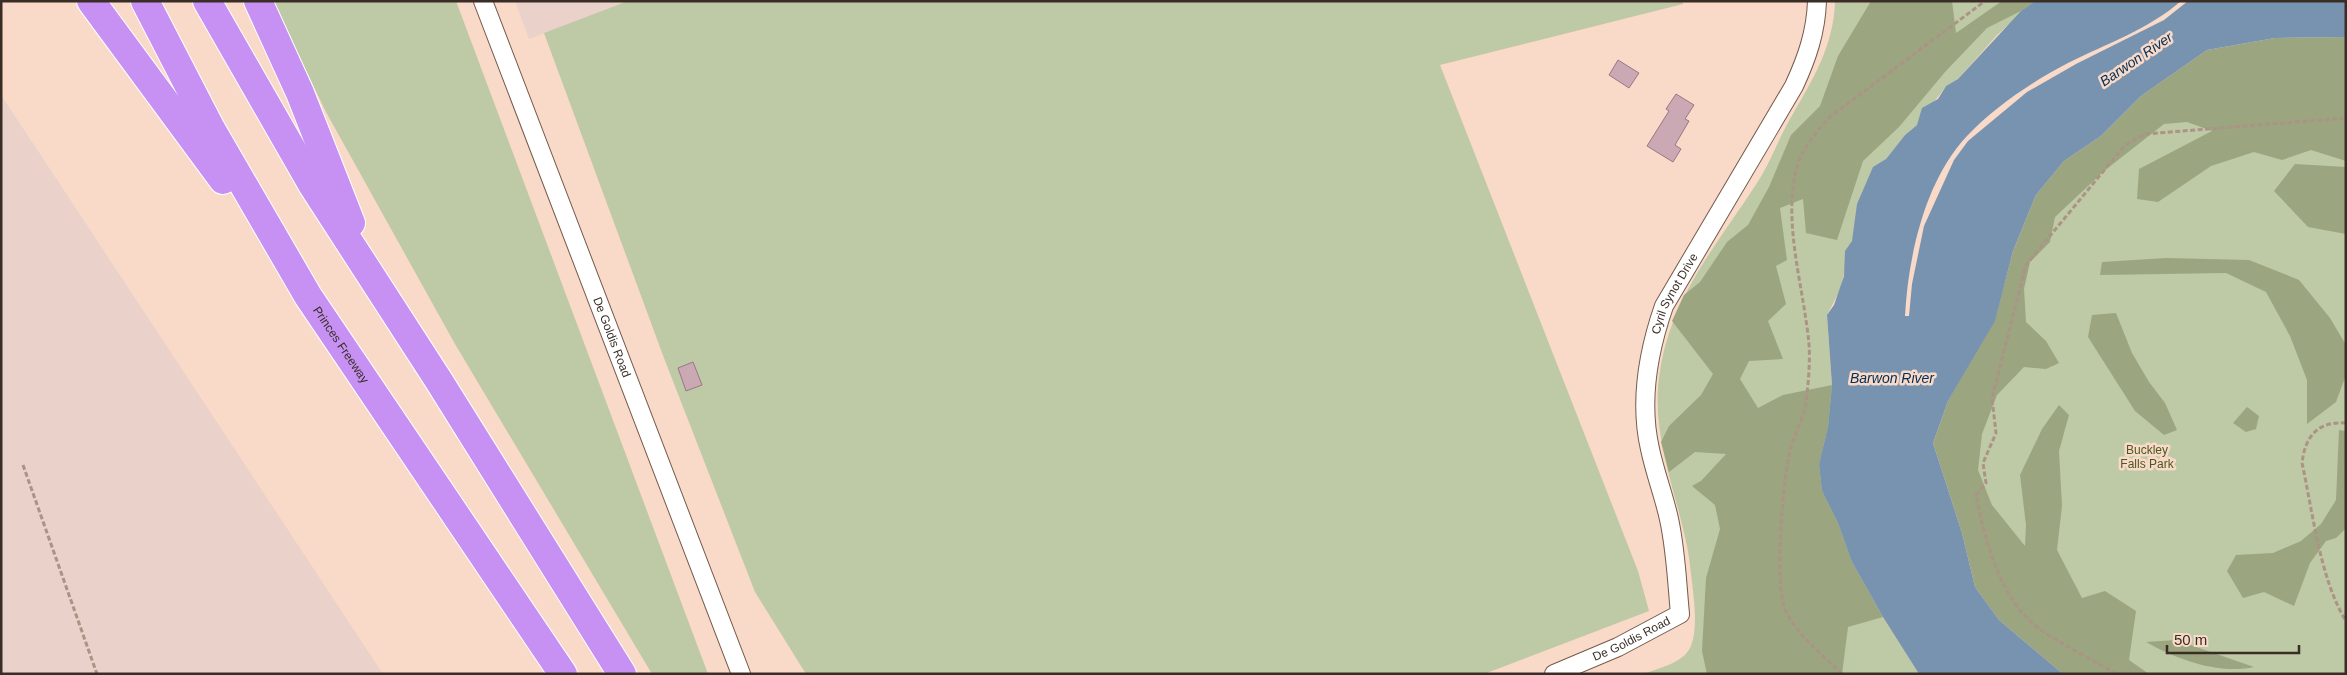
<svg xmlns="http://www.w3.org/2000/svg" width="2347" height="675" font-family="Helvetica,sans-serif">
<rect width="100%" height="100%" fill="#f9d9c8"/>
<path fill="#ead1c9" d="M515,1H628L529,39Z
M1,95L383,674H1Z"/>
<path fill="#bec9a5" d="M272,1H456L708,674H652L455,344L326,112Z
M628,1H1683V4L1440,65L1638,571L1649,611L1484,674H806L755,592L664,358L544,33Z
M1835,1H2035L1997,35L1958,79L1946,86L1917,125L1905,135L1886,159L1852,241L1840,290L1827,315L1832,385L1852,562L1883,617L1919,674H1643C1659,668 1684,663 1691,646C1698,628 1694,601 1692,582C1690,567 1689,552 1685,537C1673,483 1650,428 1660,371C1672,295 1717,245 1757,183C1770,163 1778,140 1790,119C1812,81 1834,46 1835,1Z
M2346,37V674H2063L1948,401L2064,161Z"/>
<path fill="#9ba680" d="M1871,1H1952L1956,33L2002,1H2035L2021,11L1987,28L1945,72L1899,127L1863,161L1837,240L1806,233L1803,199L1780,208L1787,260L1776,266L1786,304L1768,321L1783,359L1749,361L1740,379L1758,408L1783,395L1832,385L1828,427L1819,464L1822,491L1838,523L1852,562L1883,617L1848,627L1842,674H1707L1702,651L1706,578L1720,529L1715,505L1692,486L1701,481L1726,454L1695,452L1669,472L1661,442L1669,426L1701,395L1713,374L1672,321L1684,295L1700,282L1727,242L1748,225L1769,187L1791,135L1820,106L1838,56Z
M2346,37V161L2311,150L2282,160L2254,152L2211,166L2158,202L2137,199L2139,169L2212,131L2187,122L2164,124L2104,171L2055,217L2050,242L2030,262L2024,289L2026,322L2046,341L2059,363L2046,369L2024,367L1997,395L1982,434L1978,470L1992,505L2025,546L2026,525L2020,475L2042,429L2059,405L2069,415L2059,451L2062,506L2057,550L2082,598L2105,591L2136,611L2129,660L2149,674H2063L1999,620L1975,587L1962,533L1933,443L1948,401L1995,320L2013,251L2036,195L2064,161L2101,136L2141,96L2207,50L2275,38Z
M2295,164L2346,167V234L2308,227L2274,191Z
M2166,258L2249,260L2299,280L2330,318L2346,345V375L2336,402L2307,424V380L2290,336L2266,292L2226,273L2100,275L2102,262Z
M2116,313L2132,353L2149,382L2165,403L2177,430L2164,435L2135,411L2088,337L2092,315Z
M2247,407L2259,416L2256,429L2246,432L2233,423Z
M2339,430L2346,431V528L2336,538L2326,541L2310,563L2294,606L2264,592L2243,598L2227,571L2236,555L2273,553L2301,541L2321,524L2336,500Z
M2176,640L2254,667C2219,675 2176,659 2146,642Z"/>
<path fill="#7793b0" d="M2035,1H2181C2149,29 2106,44 2068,63C2033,81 1994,107 1967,136C1925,180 1908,257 1905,316H1909L1912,284L1924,226L1954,160L1968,141L2027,92L2076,64L2164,20L2188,1H2346V37L2275,38L2207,50L2141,96L2101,136L2064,161L2036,195L2013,251L1995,321L1948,401L1933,443L1962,533L1975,587L1999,620L2063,674H1919L1883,617L1852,562L1838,523L1822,491L1819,464L1828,427L1832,385L1827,315L1834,305L1844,276L1845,251L1852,241L1857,204L1873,167L1886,159L1905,135L1917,125L1922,108L1938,99L1946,86L1958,79L2021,11Z"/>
<path fill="#caa8b4" stroke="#987883" d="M1618,60L1639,73L1629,88L1609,75Z
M1676,94L1694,105L1685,119L1689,121L1675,145L1681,149L1673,162L1647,146L1669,111L1666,109Z
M693,362L702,385L686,391L678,368Z"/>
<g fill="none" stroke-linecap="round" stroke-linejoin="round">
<g stroke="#745a4b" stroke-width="20">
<g id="minor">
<path id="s1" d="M483,1L741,674"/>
<path id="s2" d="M1554,674L1618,647L1680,614C1677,583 1676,551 1669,519C1664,496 1655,473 1650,449C1639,401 1648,352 1664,306L1794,86C1807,58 1816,32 1817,1"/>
</g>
</g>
<g stroke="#fff" stroke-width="30">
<g id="motorway">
<path d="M91,1L223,180"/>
<path id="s3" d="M145,1L210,127L308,296L563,674"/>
<path d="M207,1L313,186L439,381L622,674"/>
<path d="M258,1L300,93L351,223"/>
</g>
</g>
<path stroke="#ab9386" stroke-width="3" stroke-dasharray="5 2.5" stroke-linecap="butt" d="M2346,423C2317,421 2305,437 2302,463C2313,513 2320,579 2346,621
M23,465L97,674
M1842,674C1822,654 1796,635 1785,609C1774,583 1783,476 1791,447C1797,428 1806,413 1807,393C1809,377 1810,359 1809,344C1804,290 1783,224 1796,171C1801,150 1815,133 1830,117L1985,1
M2116,674C2093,660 2067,647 2044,632C2000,603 1986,543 1976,495L1986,483L1983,463L1996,433L1992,398L2026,265L2125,145L2145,134L2346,118"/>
<use href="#minor" stroke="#fff" stroke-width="18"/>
<use href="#motorway" stroke="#c691f3" stroke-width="28"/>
</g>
<g text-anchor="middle" stroke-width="5" stroke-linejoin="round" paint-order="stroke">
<g font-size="12" fill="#392d26" stroke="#f9d9c8">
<text dy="4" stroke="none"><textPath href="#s2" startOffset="469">Cyril Synot Drive</textPath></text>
<text dy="4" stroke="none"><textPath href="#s1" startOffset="360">De Goldis Road</textPath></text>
<text dy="4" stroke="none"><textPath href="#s3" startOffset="396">Princes Freeway</textPath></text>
<text dy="4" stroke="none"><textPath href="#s2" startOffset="85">De Goldis Road</textPath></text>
</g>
<g font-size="12" fill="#4c591e" stroke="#f9d9c8">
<text x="2147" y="454">Buckley<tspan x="2147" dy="14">Falls Park</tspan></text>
</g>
<g font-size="14" font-style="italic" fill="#002e54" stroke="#f9d9c8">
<text transform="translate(2136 59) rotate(-34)" y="5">Barwon River</text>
<text x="1892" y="383">Barwon River</text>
</g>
</g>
<rect width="2347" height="675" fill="none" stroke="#392d26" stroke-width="5"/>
<path d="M2167 645v8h132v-8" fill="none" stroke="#392d26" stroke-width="2.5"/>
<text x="2174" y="645" font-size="15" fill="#392d26" stroke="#f9d9c8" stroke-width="4" paint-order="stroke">50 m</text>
</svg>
